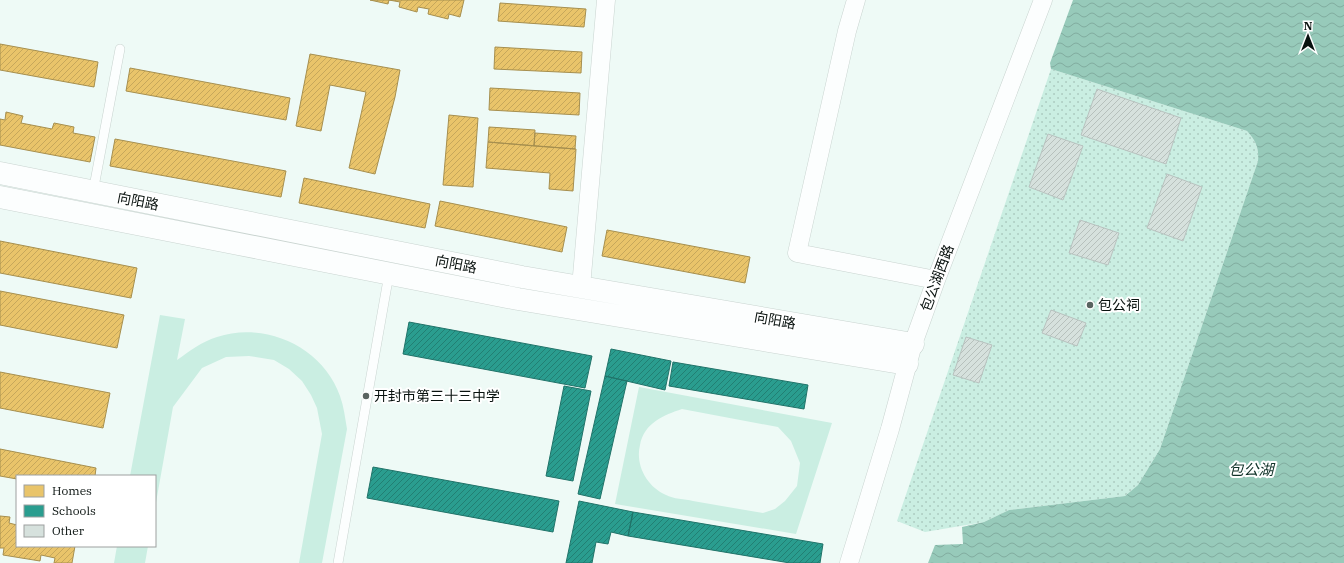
<svg xmlns="http://www.w3.org/2000/svg" width="1344" height="563" font-family="'IBM Plex Serif','Noto Sans SC',serif">
<defs>
<pattern id="park-dots" width="8" height="8" patternUnits="userSpaceOnUse"><rect width="8" height="8" fill="#caeee2"/><path d="M2 2h.1M6 6h.1" fill="none" stroke="#accbc1" stroke-width="1.8" stroke-linecap="round"/></pattern>
<pattern id="water-waves" width="16" height="10" patternUnits="userSpaceOnUse"><rect width="16" height="10" fill="#97caba"/><path d="M0 5q4-4 8 0t8 0" fill="none" stroke="#81ac9f"/></pattern>
<pattern id="homes-hatch" width="6" height="6" patternUnits="userSpaceOnUse"><rect width="6" height="6" fill="#e9c46a"/><path d="M-1 1l2-2M0 6l6-6M5 7l2-2" fill="none" stroke="#c6a75b"/></pattern>
<pattern id="schools-hatch" width="6" height="6" patternUnits="userSpaceOnUse"><rect width="6" height="6" fill="#2a9d8f"/><path d="M-1 1l2-2M0 6l6-6M5 7l2-2" fill="none" stroke="#227f73"/></pattern>
<pattern id="building-hatch" width="6" height="6" patternUnits="userSpaceOnUse"><rect width="6" height="6" fill="#d6e1dd"/><path d="M-1 1l2-2M0 6l6-6M5 7l2-2" fill="none" stroke="#b6c0bc"/></pattern>
</defs>
<rect width="100%" height="100%" fill="#eefaf6"/>
<path fill="#caeee2" fill-rule="evenodd" d="M160,315L185,319L177,360C190,351 201,342 217,337C265,321 323,347 340,396C344,407 345,418 347,429L322,563H299L322,434L317,408L311,395L302,381L289,369L274,360L249,356L226,357L202,368L173,407L155,508V476H130Z
M639,387L832,423L796,534L615,504ZM682,409L778,427L791,441L800,463L797,486L785,501L775,509L763,513C739,509 716,505 693,501C685,499 673,499 666,495C647,487 635,465 640,445C644,423 664,415 682,409Z
M117,546H148L145,563H114Z"/>
<path fill="url(#park-dots)" d="M1051,69L1247,131C1256,141 1259,148 1258,161L1160,449L1138,485L1125,496L1009,510L984,522L925,532L897,521Z"/>
<path fill="url(#water-waves)" d="M1073,0H1344V563H928L935,545L963,544L962,527L984,522L1009,510L1125,496L1138,485L1160,449L1258,161C1259,148 1256,141 1247,131L1051,69L1050,63Z"/>
<path fill="url(#homes-hatch)" stroke="#a68f4f" d="M370,0H464L460,17L449,14L448,19L428,14L429,9L418,7L417,12L399,7L400,2L389,0L388,4Z
M500,3L586,9L584,27L498,21Z
M0,44L98,62L94,87L0,70Z
M495,47L582,52L581,73L494,69Z
M310,54L400,70L395,97L375,174L349,168L366,92L330,85L321,131L296,126Z
M130,68L290,98L286,120L126,91Z
M490,88L580,93L579,115L489,110Z
M6,112L23,116L21,123L52,129L54,123L74,127L73,133L95,137L90,162L0,145V119L5,120Z
M449,115L478,118L473,187L443,185Z
M489,127L535,130L534,146L488,142Z
M535,133L576,136L575,149L534,146Z
M115,139L286,171L281,197L110,166Z
M488,142L576,149L573,191L549,189L550,173L486,168Z
M304,178L430,204L425,228L299,203Z
M440,201L567,227L562,252L435,226Z
M607,230L750,257L745,283L602,256Z
M0,241L137,268L131,298L0,273Z
M0,291L124,315L117,348L0,325Z
M0,372L110,393L103,428L0,408Z
M0,449L96,468L95,476H17V479L0,476Z
M0,516L10,517L9,523L17,525V546H75L72,563H54L55,558L41,555L40,561L3,555L4,548H0Z"/>
<path fill="url(#schools-hatch)" stroke="#207369" d="M409,322L592,356L585,388L403,354Z
M611,349L671,361L665,390L605,376Z
M673,362L808,385L804,409L669,386Z
M605,376L627,381L600,499L578,494Z
M564,386L591,391L573,481L546,476Z
M373,467L559,501L553,532L367,498Z
M579,501L633,512L628,536L611,532L608,544L596,542L592,563H566Z
M633,512L823,544L820,563H790L628,536Z"/>
<path fill="url(#building-hatch)" stroke="#b8c2bf" d="M1097,89L1181,118L1166,164L1081,135Z
M1048,134L1083,146L1063,200L1029,187Z
M1167,174L1202,187L1183,241L1147,228Z
M1080,220L1119,233L1108,265L1069,253Z
M1051,310L1086,323L1077,346L1042,333Z
M966,337L992,345L979,383L953,375Z"/>
<g fill="none" stroke-linecap="round" stroke-linejoin="round">
<g stroke="#c9d4d0" stroke-width="10">
<path id="service" d="M93,192L120,49
M338,563L389,274"/>
</g>
<g stroke="#c9d4d0" stroke-width="19">
<path id="minor" d="M856,0L847,31L797,253L936,280
M581,287L606,0
M849,563L890,429L913,344L936,280L1043,0"/>
</g>
<g stroke="#c9d4d0" stroke-width="23">
<path id="tertiary" d="M0,173L522,277L913,344
M0,197L518,299L907,364"/>
</g>
<use href="#service" stroke="#fcfefe" stroke-width="9"/>
<use href="#minor" stroke="#fcfefe" stroke-width="18"/>
<use href="#tertiary" stroke="#fcfefe" stroke-width="22"/>
</g>
<g fill="#596360" stroke="#fff" stroke-width="1.5">
<circle cx="1090" cy="305" r="4"/>
<circle cx="366" cy="396" r="4"/>
</g>
<g text-anchor="middle" stroke-width="4" stroke-linejoin="round" paint-order="stroke">
<g font-size="14" fill="#09120f" stroke="#fff">
<text transform="translate(138 201) rotate(11)" y="5">向阳路</text>
<text transform="translate(456 264) rotate(11)" y="5">向阳路</text>
<text transform="translate(937 278) rotate(-70)" y="5">包公湖西路</text>
<text transform="translate(775 320) rotate(10)" y="5">向阳路</text>
</g>
<g font-size="14" fill="#09120f" stroke="#fff" text-anchor="start">
<text x="1098" y="310">包公祠</text>
<text x="374" y="401">开封市第三十三中学</text>
</g>
<g font-size="15" font-style="italic" fill="#103228" stroke="#fff">
<text x="1251" y="475">包公湖</text>
</g>
</g>
<rect x="16" y="475" width="140" height="72" fill="#ffffff" stroke="#9da09f"/>
<rect x="24" y="485" width="20" height="12" fill="#e9c46a" stroke="#9da09f"/>
<text x="52" y="495" font-size="12" fill="#09120f">Homes</text>
<rect x="24" y="505" width="20" height="12" fill="#2a9d8f" stroke="#9da09f"/>
<text x="52" y="515" font-size="12" fill="#09120f">Schools</text>
<rect x="24" y="525" width="20" height="12" fill="#d6e1dd" stroke="#9da09f"/>
<text x="52" y="535" font-size="12" fill="#09120f">Other</text>
<g transform="translate(1308 36)" stroke="#ffffff" stroke-width="3" paint-order="stroke">
<path d="M0-3L7 15L0 10L-7 15Z" fill="#09120f"/>
<text y="-6" font-size="11" font-weight="bold" text-anchor="middle" fill="#09120f">N</text>
</g>
</svg>
